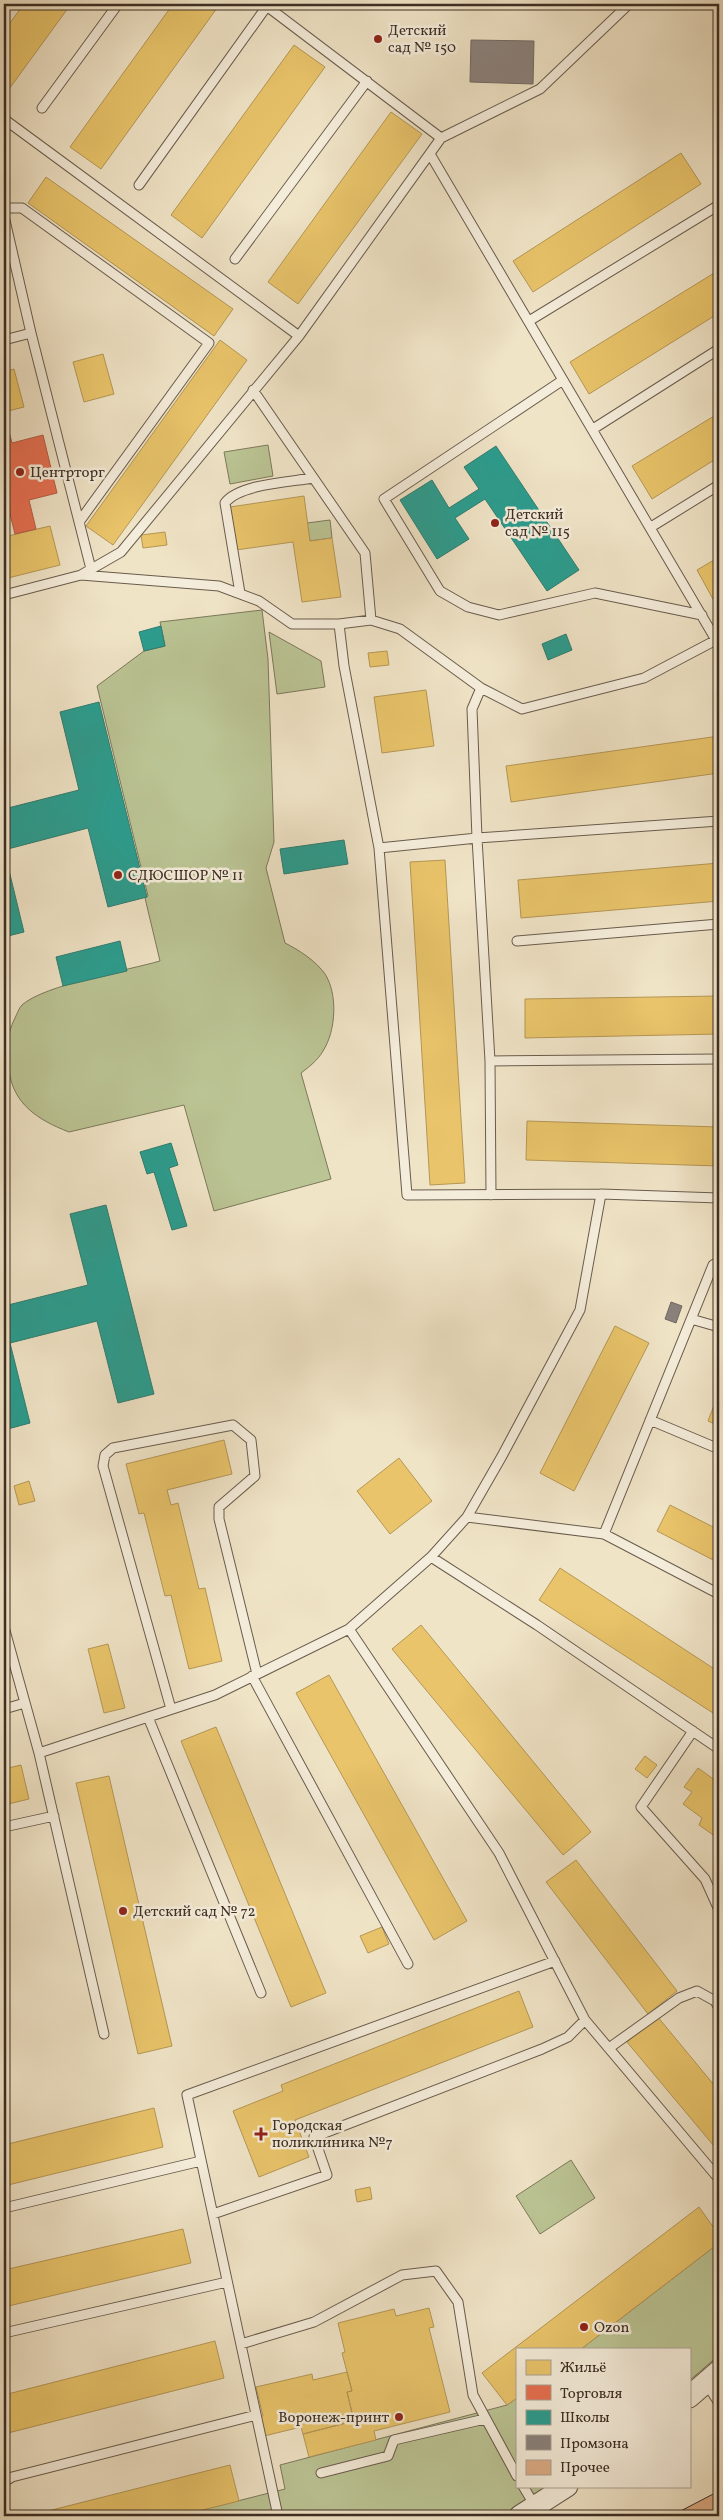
<svg xmlns="http://www.w3.org/2000/svg" width="723" height="2520" font-family="Vollkorn,serif">
<rect width="100%" height="100%" fill="#f0e4c7"/>
<filter id="stains"><feTurbulence type="fractalNoise" baseFrequency=".004" numOctaves="4"/><feColorMatrix values="0 0 0 0 .2 0 0 0 0 .09 0 0 0 0 .02 0 0 0 .5 -.17"/></filter>
<radialGradient id="worn" r=".72"><stop offset=".6" stop-color="#630" stop-opacity="0"/><stop offset="1" stop-color="#630" stop-opacity=".3"/></radialGradient>
<path fill="#bbc494" stroke="#7c795c" d="M268,445L273,476L230,484L224,452Z
M330,520L332,538L310,541L307,523Z
M262,610L268,659L274,842L266,868L285,943C299,950 316,961 325,974C338,994 336,1031 323,1051C318,1060 309,1067 301,1073L331,1179L214,1211L184,1105L69,1132C38,1120 13,1104 9,1070C6,1050 6,1036 15,1018C17,1014 19,1008 22,1005C44,985 129,970 160,961L145,898L148,896L97,686L144,651L165,646L160,622Z
M269,632L321,661L325,687L277,694Z
M571,2160L595,2198L540,2234L516,2196Z
M719,2243V2355L689,2381V2349H581Z
M517,2398V2486H548L502,2516H178L285,2489L280,2465L507,2405Z"/>
<path fill="#e9c46a" stroke="#b59755" d="M24,4H71L4,96V31Z
M173,4H220L101,169L70,147Z
M294,45L325,67L202,238L171,215Z
M391,112L422,134L298,304L268,282Z
M681,153L701,184L533,292L513,261Z
M46,177L233,309L214,336L28,203Z
M719,270V313L589,394L570,362Z
M220,340L247,360L113,545L86,526Z
M103,354L114,394L84,402L73,362Z
M14,369L24,407L4,412V372Z
M719,413V457L652,499L632,466Z
M304,496L310,541L332,538L341,597L302,602L293,542L236,550L230,507Z
M50,526L60,565L4,579V537Z
M165,532L167,545L143,548L141,535Z
M719,557V598L714,601L697,570Z
M387,651L389,665L370,667L368,653Z
M426,690L434,746L382,753L374,697Z
M719,736V773L511,802L506,766Z
M445,860L465,1183L430,1185L410,862Z
M719,863V901L521,918L518,880Z
M719,996V1034L525,1038V999Z
M527,1121L719,1127V1166L526,1160Z
M615,1326L649,1343L574,1491L540,1473Z
M719,1392V1426L708,1421Z
M224,1440L232,1474L167,1490L171,1505L178,1503L199,1589L205,1588L222,1661L189,1669L171,1595L165,1596L144,1513L139,1514L126,1464Z
M399,1458L432,1501L390,1534L357,1491Z
M29,1481L35,1501L19,1505L14,1486Z
M670,1505L719,1530V1563L657,1531Z
M560,1568L719,1672V1709L716,1715L539,1600Z
M421,1625L591,1832L563,1855L392,1649Z
M108,1644L125,1708L104,1713L88,1649Z
M329,1675L467,1921L434,1940L296,1693Z
M216,1727L326,1993L291,2007L181,1741Z
M645,1756L657,1765L647,1778L635,1769Z
M21,1765L29,1799L4,1805V1769Z
M698,1768L719,1783V1839L699,1825L702,1818L683,1804L692,1792L684,1787Z
M109,1776L172,2046L138,2054L76,1783Z
M576,1860L677,1991L648,2014L546,1882Z
M382,1927L389,1944L368,1953L360,1936Z
M519,1991L533,2027L295,2120L309,2157L259,2177L233,2111L283,2091L281,2085Z
M657,2016L719,2091V2152L627,2042Z
M154,2108L163,2147L4,2186V2145Z
M370,2187L372,2199L357,2202L355,2190Z
M699,2207L719,2235V2243L581,2349H517V2398L507,2405L482,2373Z
M183,2229L191,2263L4,2307V2270Z
M429,2308L434,2327L429,2328L450,2412L374,2431L376,2440L309,2457L303,2434L354,2421L347,2392L352,2391L342,2353L345,2352L338,2323L394,2309L396,2316Z
M215,2341L224,2378L4,2434V2395Z
M347,2372L352,2391L347,2392L354,2421L303,2434L301,2427L264,2436L260,2417L263,2416L256,2387L312,2374L313,2380Z
M230,2465L239,2501L178,2516H45L44,2512Z"/>
<path fill="#e76f51" stroke="#b45c44" d="M4,413L12,443L43,435L57,493L29,500L36,529L15,534L8,506L4,507Z"/>
<path fill="#2a9d8f" stroke="#2f7c6f" d="M496,446L579,570L547,591L485,499L455,518L469,539L437,559L400,500L432,480L449,508L479,489L464,467Z
M161,626L165,646L144,651L139,632Z
M566,634L572,650L548,660L542,644Z
M99,702L147,897L108,907L88,828L4,850L24,932L4,937V809L79,790L60,712Z
M344,840L348,864L284,874L280,849Z
M120,941L127,971L63,986L56,957Z
M171,1143L178,1165L169,1168L187,1226L172,1230L154,1172L147,1174L140,1152Z
M106,1205L154,1394L118,1403L97,1321L10,1343L30,1423L4,1430V1306L88,1285L70,1214Z"/>
<path fill="#8a817c" stroke="#736862" d="M471,40L534,41L533,84L470,82Z
M671,1302L682,1306L676,1323L665,1319Z"/>
<path fill="#ddac85" stroke="#3c2e24" d="M719,2491V2516H671Z"/>
<g fill="none" stroke-linecap="round" stroke-linejoin="round">
<g stroke="#695c4d" stroke-width="11">
<path id="service" d="M42,108L118,4
M4,119L299,336
M441,138L540,89L629,4
M139,185L267,6
M4,208H22L209,343L79,522
M4,216L31,333L91,569
M235,259L367,81
M529,321L719,205
M4,340L31,333
M563,380L384,499L440,591L468,607L499,615L595,593L702,615
M593,429L719,349
M651,527L719,485
M81,575L219,586L259,601L292,624H339L371,620L365,553L253,390
M240,593L225,503C239,484 290,482 313,478
M4,595L81,575L121,552L299,336L441,138L264,4
M371,620L400,629L481,688L522,709L644,678L716,640L430,154
M339,624L344,666L379,848
M481,688L472,709L477,838L719,821
M517,941L719,924
M490,1061L491,1195
M601,1194L407,1195L379,848L477,838L490,1061L719,1059
M719,1198L601,1194L580,1310L502,1456L467,1517L431,1557L349,1629L499,1853L585,2020L719,2179
M691,1319L719,1327
M650,1420L719,1449
M467,1517L604,1534L719,1594
M604,1534L713,1265L719,1261
M431,1557L537,1625L719,1749
M4,1627L39,1753L104,2034
M252,1676L408,1964
M4,1709L25,1703
M171,1709L103,1466L105,1455L113,1448L233,1425L251,1440L255,1476L219,1507V1519L257,1674
M148,1717L261,1993
M693,1731L641,1807L705,1879L719,1910
M39,1753L215,1695L349,1629
M4,1827L54,1816
M609,2048L679,1998L697,1991L715,2001L719,2008
M4,2208L201,2161
M213,2214L327,2175L314,2137L542,2049L568,2037L585,2020
M4,2333L227,2282
M241,2344L314,2322L402,2275L436,2271L458,2302L473,2395L517,2476
M706,2383L719,2403
M321,2473L388,2456L394,2440L485,2419
M4,2482L12,2477L256,2415
M523,2486L535,2506
M278,2516L187,2095L555,1961"/>
</g>
<g stroke="#695c4d" stroke-width="23">
<path id="tertiary" d="M689,2397L719,2371
M520,2516L567,2486"/>
</g>
<use href="#service" stroke="#f5eddb" stroke-width="9"/>
<use href="#tertiary" stroke="#f5eddb" stroke-width="21"/>
</g>
<g fill="#8f2418" stroke="#f5eddb" stroke-width="2">
<circle cx="378" cy="39" r="5"/>
<circle cx="20" cy="472" r="5"/>
<circle cx="495" cy="523" r="5"/>
<circle cx="118" cy="875" r="5"/>
<circle cx="123" cy="1911" r="5"/>
<path d="M258.5 2126.5h5v5h5v5h-5v5h-5v-5h-5v-5h5z"/>
<circle cx="584" cy="2327" r="5"/>
<circle cx="399" cy="2417" r="5"/>
</g>
<g text-anchor="middle" stroke-width="5" stroke-linejoin="round" paint-order="stroke">
<g font-size="15" fill="#3c2e24" stroke="#f5eddb" text-anchor="start">
<text x="388" y="35">Детский<tspan x="388" dy="17">сад № 150</tspan></text>
<text x="30" y="477">Центрторг</text>
<text x="505" y="519">Детский<tspan x="505" dy="17">сад № 115</tspan></text>
<text x="128" y="880">СДЮСШОР № 11</text>
<text x="133" y="1916">Детский сад № 72</text>
<text x="272" y="2130">Городская<tspan x="272" dy="17">поликлиника №7</tspan></text>
<text x="594" y="2332">Ozon</text>
<text x="389" y="2422" text-anchor="end">Воронеж-принт</text>
</g>
</g>
<rect width="723" height="2520" fill="none" stroke="#f0e4c7" stroke-width="20"/>
<rect x="5" y="5" width="713" height="2510" fill="none" stroke="#3c2e24" stroke-width="2.5"/>
<rect x="10" y="10" width="703" height="2500" fill="none" stroke="#3c2e24"/>
<rect x="516" y="2348" width="175" height="140" fill="#f5eddb" stroke="#aba192"/>
<rect x="526" y="2360" width="25" height="15" fill="#e9c46a" stroke="#aba192"/>
<text x="560" y="2372" font-size="15" fill="#3c2e24">Жильё</text>
<rect x="526" y="2385" width="25" height="15" fill="#e76f51" stroke="#aba192"/>
<text x="560" y="2398" font-size="15" fill="#3c2e24">Торговля</text>
<rect x="526" y="2410" width="25" height="15" fill="#2a9d8f" stroke="#aba192"/>
<text x="560" y="2422" font-size="15" fill="#3c2e24">Школы</text>
<rect x="526" y="2435" width="25" height="15" fill="#8a817c" stroke="#aba192"/>
<text x="560" y="2448" font-size="15" fill="#3c2e24">Промзона</text>
<rect x="526" y="2460" width="25" height="15" fill="#ddac85" stroke="#aba192"/>
<text x="560" y="2472" font-size="15" fill="#3c2e24">Прочее</text>
<rect width="100%" height="100%" filter="url(#stains)"/>
<rect width="100%" height="100%" fill="url(#worn)"/>
</svg>
